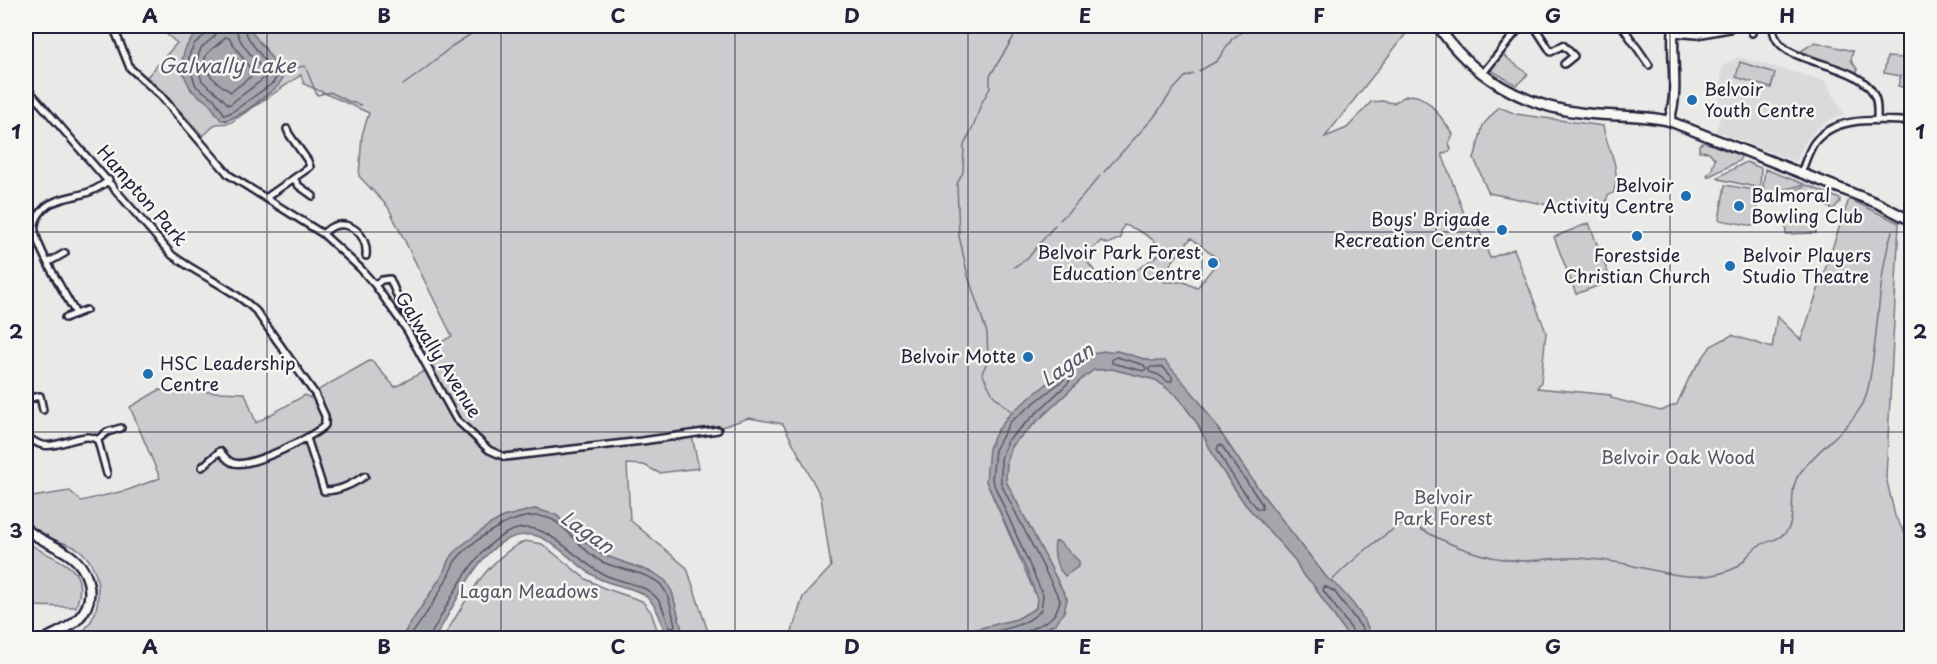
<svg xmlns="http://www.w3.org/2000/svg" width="1937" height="664" font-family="'Playpen Sans',sans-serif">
<rect width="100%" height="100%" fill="#e9e9e7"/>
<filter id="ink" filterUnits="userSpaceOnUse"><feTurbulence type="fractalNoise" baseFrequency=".0167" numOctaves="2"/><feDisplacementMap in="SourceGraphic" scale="12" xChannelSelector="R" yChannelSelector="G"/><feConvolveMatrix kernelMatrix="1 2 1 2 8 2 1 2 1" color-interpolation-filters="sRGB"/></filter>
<g filter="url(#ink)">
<path fill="#dadada" d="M1739,57L1825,81L1845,115L1831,119L1817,128L1805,142L1796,162L1716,131L1721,115L1716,112L1723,90L1720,89L1722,66Z"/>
<path fill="#ccccce" stroke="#777784" stroke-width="1.5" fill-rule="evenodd" d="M117,26H210L202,29L182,64L191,90L210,104L217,115L226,121C242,115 274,93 282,79L265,48L254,36L249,26H1412L1325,137L1347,128L1371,102L1382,101L1393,103C1397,101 1402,98 1406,96C1426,90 1443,121 1453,134L1449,143L1451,150L1442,154L1466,219L1474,216L1490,258L1514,249L1546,332L1541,382L1537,388L1611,395V398L1661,411L1677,404L1690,376L1711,346L1732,335L1772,348L1777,316L1801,340L1849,199L1899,223L1886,477L1895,516L1911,544V638H1371C1368,619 1343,590 1327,578L1262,494L1197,398L1151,361L1117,351L1073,363L1006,418L986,481L1037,598L1036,608L1017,619L940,638H790L803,597L831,567L821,497L783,424L749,418L718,428L719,431L692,437L699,468L659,473L644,465L627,464L630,520L687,568L710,638H684L672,592L654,573L603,555L591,547L556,515L535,509L503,517L461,546L449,559L443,574L401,638H70C73,637 79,635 82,632C104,612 103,572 82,552C76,546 69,545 61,542C48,538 35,530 26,521V498L70,491L81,501L128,490L160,478L130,407L159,390L245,393L256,423L305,395L310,398L320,389L371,360L395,387L430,368L424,352L452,336L388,207L359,176L362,135L369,113L304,84L301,75L230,123L216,124L203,136L164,93L146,78L177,43L165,33H121ZM1124,225C1137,228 1156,240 1164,251L1119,282L1111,284L1103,283L1084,257L1101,241L1107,244L1121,238V232ZM1191,238L1219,260L1197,288L1184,282H1164L1160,277Z
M1815,42L1853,51L1851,60L1857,69V73L1801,51Z
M1907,42L1911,44L1912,49L1909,92L1906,88L1898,86L1901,76L1884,73L1887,57L1904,58Z
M1502,54L1528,74L1518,84L1516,85L1491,70Z
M1740,62L1775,73L1771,88L1736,77Z
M1499,107L1516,114L1603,126C1608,154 1621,162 1614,192L1608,196L1603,208L1588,213L1489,193C1482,182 1481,171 1474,159L1483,125Z
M1704,142L1739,155L1741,157L1739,161L1708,177L1707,175L1711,172L1715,159L1709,152L1699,151V145Z
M1746,162L1761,168L1760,188L1719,179L1718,177Z
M1765,169L1804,184C1792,189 1778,189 1766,195L1763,186Z
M1725,185L1760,191L1754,226L1719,220Z
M1807,185L1840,199V202L1833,209L1821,204L1820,197L1792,199V191Z
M1815,215L1816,233L1786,234L1785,216Z
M1589,223L1611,281L1576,294L1554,237Z
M1112,369L1156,380L1178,397L1197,423L1218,464L1245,504L1295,560L1303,575L1312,583L1349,638H1129L1082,635L1067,638H1024L1055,624L1067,599L1006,481L1007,459L1012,445L1084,377L1094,370Z
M26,541C53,563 92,561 76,607L26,606Z
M525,541L542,544L586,579L604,588L642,601L651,612L660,638H443C466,602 485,559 525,541Z"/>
<path fill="#a5a5ac" stroke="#71717f" stroke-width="1.5" d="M210,26H249C257,44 277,58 282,79L278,86C265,96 236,122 221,120C216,114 213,107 207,102C201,96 194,95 190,87C174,62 184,38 210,26Z
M1103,351L1109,352L1117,351L1151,361H1165L1197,398L1262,494L1327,578C1343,589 1368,619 1371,638H1349L1312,583L1303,575L1295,560L1245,504L1218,464L1197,423L1178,397L1156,380L1112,369L1094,370L1084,377L1012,445L1007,459L1006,481L1067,599L1064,613L1055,624L1024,638H940L1017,619L1036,608L1037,598L1027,571L986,481L989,448L997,431L1012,412L1073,363L1088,355Z
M535,509L556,515L591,547L603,555L654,573L666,581L672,592L684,638H666C663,625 658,607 647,597C637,587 610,586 596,577C576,566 561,546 540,537C530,533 517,535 508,539C476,553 453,609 435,638H401L443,574L449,559L461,546L489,525L503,517Z
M1058,541L1079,561V566L1065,576C1056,567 1053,555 1055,542Z"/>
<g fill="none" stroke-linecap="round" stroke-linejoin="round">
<path stroke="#565668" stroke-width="1.5" d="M211,26L209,32L195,43L190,53L188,63L196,86L214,99L225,115L232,112L273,83L276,78C268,60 246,42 244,26
M218,26L215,36L201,48L196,63L202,81L218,94L229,105L266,77C258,59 237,45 236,26
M225,37L229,38L254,74L231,92C220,85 197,70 207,54C212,48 220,44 225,37Z
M1117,357L1144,365L1146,369L1143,371L1112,363V359Z
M1151,367H1163L1172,377V381L1168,382L1159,375L1150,372L1148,369Z
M1219,445L1222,446L1262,504V509H1258C1242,492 1228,470 1217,449Z
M409,638C423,619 438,597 448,576C451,571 452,565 456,560C475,537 523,505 553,520C571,530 582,552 602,562C618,569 650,573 661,585C670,595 672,613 675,625L673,628L669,627C666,619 664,608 659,601C645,581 619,584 599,572C579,560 564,542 543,532C491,508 451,600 431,634V638
M963,638C987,632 1024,630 1041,610L1043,595L992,480L995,450L1010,422L1067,377L1070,379L1069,382L1007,441L1001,459V484L1060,600C1056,621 1044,622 1027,631L1023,638
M1354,638L1352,630L1323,590L1324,586L1334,591L1364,631L1365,638"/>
<path stroke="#71717f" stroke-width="1.5" d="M1199,71L1217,61L1232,39L1247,28L1254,26
M281,73L293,68L305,66L317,95L330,92L350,102L361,105
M403,85L425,69L452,46L484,26
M1104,172L1154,117L1173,90L1185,77L1193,74
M1060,220L1077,203L1100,176
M1014,267L1027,259L1055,225
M1013,413L993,395L982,373L988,360L987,333L968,276L959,236L957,184L963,172L964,145L974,125L981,104L990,88V76L1014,36L1015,26
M1332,581C1343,568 1393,525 1408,522C1444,543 1482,560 1524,561C1537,561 1551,558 1565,558C1576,557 1589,559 1601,560C1644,564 1692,589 1735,568C1744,563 1749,552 1758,546C1767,541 1778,541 1786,532C1797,520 1788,491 1798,476C1816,448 1850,431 1864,401C1869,391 1870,377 1872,365C1879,320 1879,274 1892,231"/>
<path stroke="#a5a5ac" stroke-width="6" d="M1074,638L1096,637L1113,638"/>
<g stroke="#22223b" stroke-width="10">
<path id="street" d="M113,26L130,68L161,96L229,175L323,234L360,268L375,285L407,330L456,419L489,450L505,457L642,441L718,430
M1499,26L1512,35
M1534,26L1551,52L1563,45L1574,56L1564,64
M1582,26H1590
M1622,26L1649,65
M1751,26L1752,33
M1773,26C1773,69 1860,57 1875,97C1878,104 1877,113 1877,121
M1673,33L1697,35L1729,29
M1483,73L1521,26
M26,87L172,255C199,275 232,288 256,311L315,394L325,416V425C314,437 250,468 234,463C228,462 223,455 220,451L202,467
M1801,173C1805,163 1808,152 1814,143C1836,114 1880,121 1912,121
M294,179L299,186L313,196
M267,197L310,167L308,161L289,134L287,129
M323,234C341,213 369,231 366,256
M49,262L65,253
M375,285L382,280L390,279L398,298L423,340L425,343L432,341
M76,314C66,295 38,251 35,231C33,220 43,206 54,202C76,193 87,198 109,180
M65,318L86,310
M26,399L40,396L43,410
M26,436C31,439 36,444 43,445C59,449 86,429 98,441L107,474
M307,438L324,491C340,491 352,484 365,476
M97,440L107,432L121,428"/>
</g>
<g stroke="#22223b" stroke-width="13">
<path id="secondary" d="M1438,26C1470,75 1524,107 1583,113C1612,117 1640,114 1669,121L1877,203L1912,221
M1669,121C1680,89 1670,58 1674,26
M26,529C38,539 52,544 65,552C89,566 99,598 78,619C70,628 57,633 47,638"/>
</g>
<use href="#street" stroke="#f6f6f2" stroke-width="5"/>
<use href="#secondary" stroke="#f6f6f2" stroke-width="8"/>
</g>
</g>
<path fill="none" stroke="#22223b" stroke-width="1.5" stroke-opacity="0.55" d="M267,26V638M501,26V638M735,26V638M968,26V638M1202,26V638M1436,26V638M1670,26V638M26,232H1912M26,432H1912"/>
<g fill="#1f6fb2" stroke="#f6f6f2" stroke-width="2">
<circle cx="1692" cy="100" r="6"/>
<circle cx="1686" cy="196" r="6"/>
<circle cx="1739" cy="206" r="6"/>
<circle cx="1502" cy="230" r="6"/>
<circle cx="1637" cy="236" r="6"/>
<circle cx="1213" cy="263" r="6"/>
<circle cx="1730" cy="266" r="6"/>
<circle cx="1028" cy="357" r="6"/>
<circle cx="148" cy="374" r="6"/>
</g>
<g text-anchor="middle" stroke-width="5" stroke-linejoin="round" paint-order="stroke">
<g font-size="18" fill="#22223b" stroke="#f6f6f2" text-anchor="start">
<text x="1704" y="96">Belvoir<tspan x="1704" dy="21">Youth Centre</tspan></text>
<text x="1674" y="192" text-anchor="end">Belvoir<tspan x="1674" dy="21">Activity Centre</tspan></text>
<text x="1751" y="202">Balmoral<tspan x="1751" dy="21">Bowling Club</tspan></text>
<text x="1490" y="226" text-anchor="end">Boys' Brigade<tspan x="1490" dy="21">Recreation Centre</tspan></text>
<text x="1201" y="259" text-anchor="end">Belvoir Park Forest<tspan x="1201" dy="21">Education Centre</tspan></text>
<text x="1637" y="262" text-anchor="middle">Forestside<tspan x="1637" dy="21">Christian Church</tspan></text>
<text x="1742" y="262">Belvoir Players<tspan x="1742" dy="21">Studio Theatre</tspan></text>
<text x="1016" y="363" text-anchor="end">Belvoir Motte</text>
<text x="160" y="370">HSC Leadership<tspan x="160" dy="21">Centre</tspan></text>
</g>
<g font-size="18" fill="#22223b" stroke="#f6f6f2">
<text transform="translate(142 196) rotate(49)" y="6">Hampton Park</text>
<text transform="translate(438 355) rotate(58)" y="6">Galwally Avenue</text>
</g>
<g font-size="18" fill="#555567" stroke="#f6f6f2">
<text x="1678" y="464">Belvoir Oak Wood</text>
<text x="1443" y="504">Belvoir<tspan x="1443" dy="21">Park Forest</tspan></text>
<text x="529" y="598">Lagan Meadows</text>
</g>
<g font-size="20" font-style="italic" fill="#565668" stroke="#f6f6f2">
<text x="227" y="73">Galwally Lake</text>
<text transform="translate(1067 365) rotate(-35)" y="7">Lagan</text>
<text transform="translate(587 532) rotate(35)" y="7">Lagan</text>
</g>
</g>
<rect width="1937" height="664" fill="none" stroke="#f6f6f2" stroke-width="66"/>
<rect x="33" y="33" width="1871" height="598" fill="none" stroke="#22223b" stroke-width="2"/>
<g font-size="20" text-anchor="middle" font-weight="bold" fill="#22223b">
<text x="150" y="23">A</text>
<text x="384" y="23">B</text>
<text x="618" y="23">C</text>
<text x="852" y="23">D</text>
<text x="1085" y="23">E</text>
<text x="1319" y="23">F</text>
<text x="1553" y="23">G</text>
<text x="1787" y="23">H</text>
<text x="16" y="139">1</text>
<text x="1920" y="139">1</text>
<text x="16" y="339">2</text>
<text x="1920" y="339">2</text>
<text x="16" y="538">3</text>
<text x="1920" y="538">3</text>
<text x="150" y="654">A</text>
<text x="384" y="654">B</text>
<text x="618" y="654">C</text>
<text x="852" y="654">D</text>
<text x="1085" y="654">E</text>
<text x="1319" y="654">F</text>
<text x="1553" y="654">G</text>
<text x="1787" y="654">H</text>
</g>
</svg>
